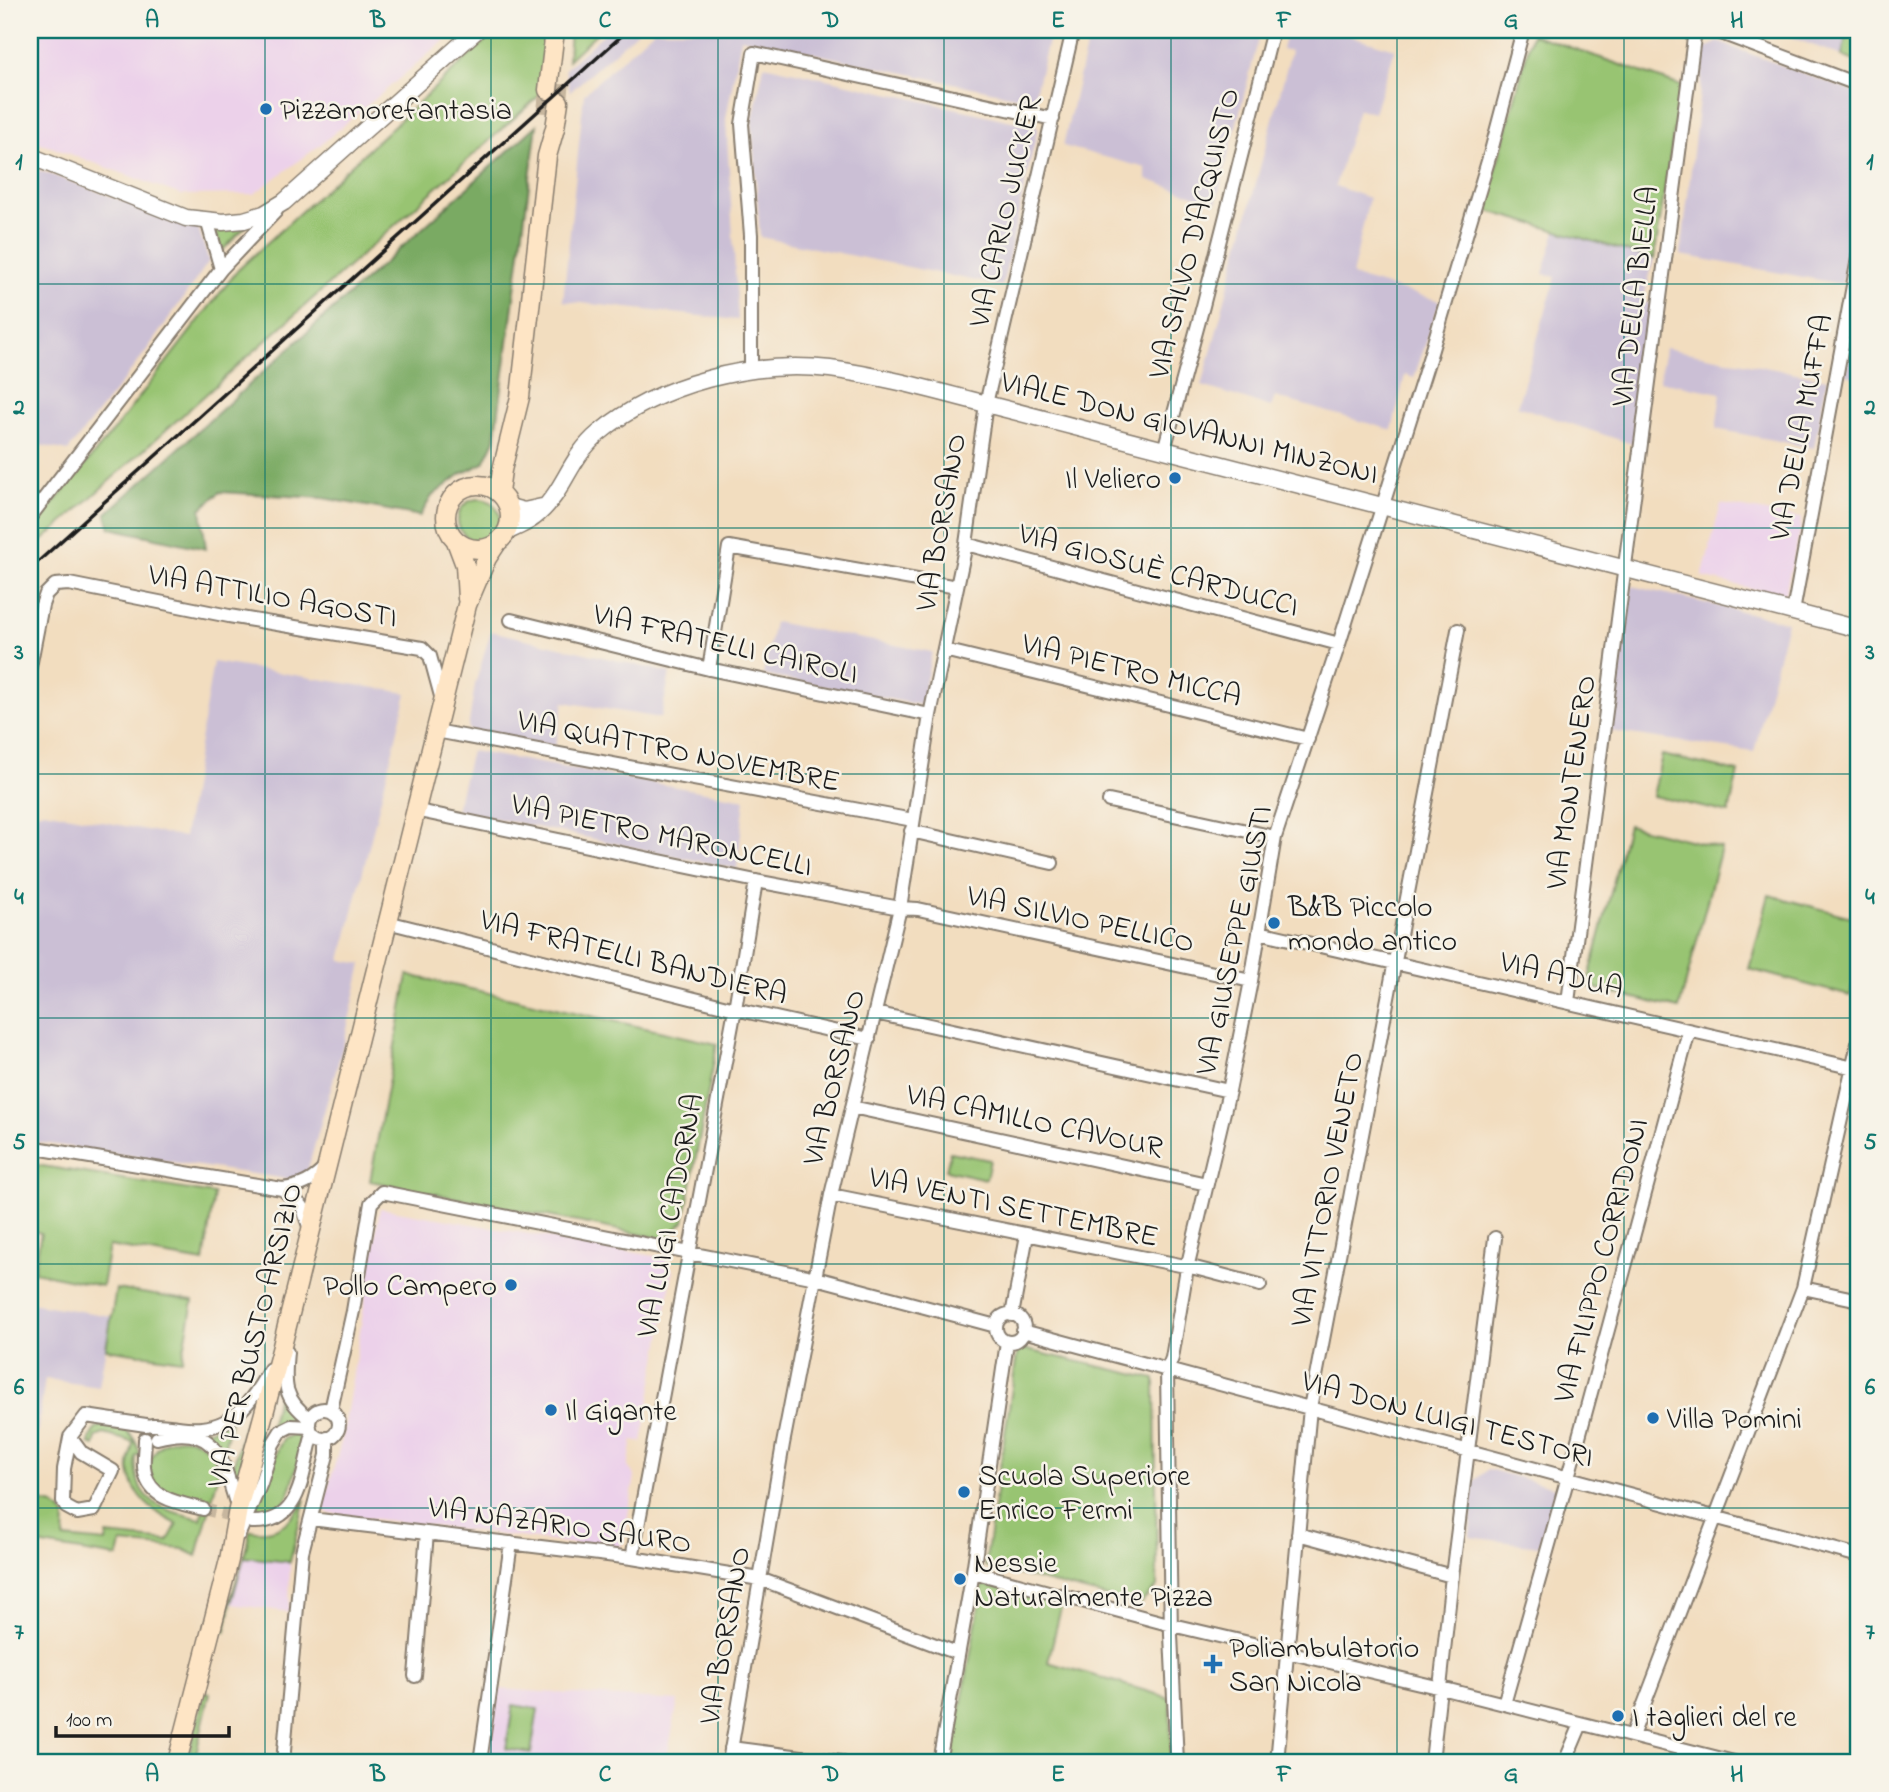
<svg xmlns="http://www.w3.org/2000/svg" width="1889" height="1792" font-family="'Indie Flower',sans-serif">
<rect width="100%" height="100%" fill="#f7f3e8"/>
<filter id="ink" filterUnits="userSpaceOnUse"><feTurbulence type="fractalNoise" baseFrequency=".0143" numOctaves="2"/><feDisplacementMap in="SourceGraphic" scale="14" xChannelSelector="R" yChannelSelector="G"/><feConvolveMatrix kernelMatrix="1 2 1 2 8 2 1 2 1" color-interpolation-filters="sRGB"/></filter>
<filter id="wash" filterUnits="userSpaceOnUse"><feTurbulence type="fractalNoise" baseFrequency=".00686" numOctaves="4" result="noise"/><feDisplacementMap in="SourceGraphic" scale="28" xChannelSelector="R" yChannelSelector="G"/><feGaussianBlur stdDeviation="1.57" result="paint"/><feColorMatrix in="noise" values="0 0 0 0 0 0 0 0 0 0 0 0 0 0 0 0 0 1.4 0 .05"/><feComposite in="paint" operator="in"/></filter>
<g filter="url(#wash)">
<rect width="100%" height="100%" fill="#f2ddbf"/>
<path fill="#ecd1ea" d="M30,30H457L320,145L254,194L181,195L30,139Z
M1721,504L1801,518L1800,533L1784,596L1702,577Z
M380,1208L665,1258L673,1271L642,1442L633,1440L628,1467L635,1476L623,1543L616,1549L328,1513L322,1508L343,1436Z
M244,1557L290,1562L289,1612L231,1604Z
M498,1689L678,1701L666,1762H486Z"/>
<path fill="#cbbfd5" d="M608,30H639L570,92L565,69Z
M654,30H1051L1033,100L741,38L726,119L738,320L563,301L584,94Z
M1090,30H1261L1216,203L1146,179V168L1063,146Z
M1287,30H1331L1395,49L1374,113L1358,109L1335,186L1369,198L1352,276L1440,301L1414,378L1405,375L1392,430L1275,397L1271,407L1202,386L1291,51L1282,49Z
M1771,30H1848L1842,56Z
M1718,42L1859,94V189L1842,284L1681,255L1705,49Z
M764,65L1038,127L1002,286L760,237L752,124Z
M30,167L198,228L209,261L144,354L68,451L30,443Z
M1556,231L1654,259L1643,301L1653,305L1635,445L1517,406L1556,277L1543,274Z
M1854,327L1859,329V379L1845,374Z
M1665,348L1827,379L1814,448L1716,429L1721,393L1659,381Z
M1632,586L1787,622L1754,752L1610,731Z
M774,622L932,652L921,705L763,675Z
M491,631L670,673L661,718L564,702L555,746L477,734L468,729L475,685Z
M213,662L407,693L341,960L362,964L344,1042L307,1172L294,1180L30,1141V840L36,813L44,811L184,837Z
M471,751L745,799L737,869L456,810Z
M30,1303L111,1316L99,1387L45,1379L31,1476Z
M1488,1469L1558,1488L1539,1546L1470,1537L1473,1482Z"/>
<path fill="#98c472" stroke="#5a7047" stroke-width="2" d="M497,30H547L540,95L30,552V531L109,436L238,270Z
M570,30H600L568,60Z
M1848,30H1859V63L1842,56Z
M1532,34L1681,86L1654,259L1485,210Z
M249,223L222,251L213,225Z
M458 520a21 21 0 1 1 42 0a21 21 0 1 1-42 0Z
M1662,755L1738,772L1729,813L1653,796Z
M1628,825L1721,848L1679,1009L1587,986Z
M1769,895L1859,919V961L1850,996L1749,969Z
M408,975L717,1044L684,1222L664,1239L370,1181Z
M950,1152L990,1160L986,1179L946,1170Z
M30,1164L214,1194L204,1262L109,1246L102,1286L34,1272L41,1233L30,1230Z
M116,1289L193,1301L182,1360L106,1349Z
M1018,1348L1155,1379L1157,1587L1139,1605L985,1566Z
M279,1391L289,1409L298,1418C275,1422 269,1448 260,1467Z
M259,1409L240,1481L232,1471L247,1416Z
M231,1422L222,1455L211,1437L203,1432Z
M110,1424C128,1427 137,1439 140,1456H136C132,1503 163,1510 201,1519L204,1505C190,1502 169,1498 159,1488C132,1461 169,1423 202,1444C214,1452 218,1461 218,1476L197,1556L183,1549L121,1543L118,1557L30,1543L33,1501L54,1505L65,1515L64,1538L106,1542L107,1535L168,1541L177,1524C155,1513 132,1497 129,1470C128,1462 132,1450 133,1442L104,1434L96,1437L94,1446L89,1444C91,1431 97,1425 110,1424Z
M294,1434L299,1437L301,1444C300,1455 297,1466 294,1477C288,1501 283,1518 254,1513L278,1449L283,1439Z
M305,1499L290,1562L244,1557L231,1604L226,1632L220,1631L244,1557L250,1530C277,1536 292,1521 305,1499Z
M983,1584L1062,1604L1048,1662L1170,1698L1171,1762H951Z
M205,1691L210,1693L194,1762H187Z
M513,1705L538,1709L531,1753L506,1749Z"/>
<path fill="#7aaa64" stroke="#4b6340" stroke-width="2" d="M537,125L495,440L484,463L461,474L432,496L420,516L323,498L220,492L201,509L206,549L110,528L106,514Z"/>
</g>
<g filter="url(#ink)">
<g fill="none" stroke-linecap="round" stroke-linejoin="round">
<path stroke="#c7b69e" stroke-width="12" stroke-dasharray="12 6" stroke-linecap="butt" d="M203,1509L244,1519"/>
<path stroke="#c7b69e" stroke-width="18" stroke-dasharray="18 9" stroke-linecap="butt" d="M559,102L561,79
M546,113L548,90"/>
<g stroke="#877c6e" stroke-width="16">
<path id="minor" d="M1713,30L1859,85
M221,269L276,211
M751,371V235L742,124L754,53L1053,119
M1164,450L1203,306L1273,30
M30,517L221,269L207,220
M966,544L1339,644
M1793,612L1859,253
M511,620L709,669L930,715
M944,650L1308,739
M30,667L42,605L46,594L55,585L69,584L229,616L422,648L430,656L442,700
M709,669L729,547L957,587
M436,731L913,820
M1109,801L1275,837
M414,810L756,881L900,908L918,909L1251,981
M911,831L1052,863
M387,922L735,1009L869,1039
M1259,932L1854,1068
M1568,1002L1695,30
M875,1013L1229,1091
M852,1107L1207,1184
M30,1147L282,1189C301,1187 313,1181 326,1167
M282,1189L302,1206L310,1229
M831,1195L1195,1268L1260,1285
M1803,1288L1859,1300
M996 1328a14 14 0 1 1 28 0a14 14 0 1 1-28 0Z
M1012,1315L1027,1235
M1023,1331L1859,1556
M287,1352C284,1384 283,1399 310,1419
M309 1424a15 15 0 1 1 30 0a15 15 0 1 1-30 0Z
M331,1410L353,1311L371,1203L382,1192L816,1278L996,1326
M152,1425C169,1424 186,1430 202,1428C237,1425 255,1396 270,1369
M70,1437L81,1452L113,1471L94,1510L77,1513L66,1507L63,1501L64,1469L70,1437L86,1416L146,1425
M157,1438C219,1421 222,1461 238,1509
M145,1439C145,1450 142,1463 145,1473C151,1500 180,1503 203,1509
M311,1519L632,1558L760,1579L957,1653
M252,1522C304,1524 301,1471 313,1434
M239,1534L261,1483L273,1444L281,1431L291,1426L310,1427
M1298,1534L1452,1576
M632,1558L735,1009L756,881
M973,1572L1172,1625L1441,1688L1734,1762
M415,1676L427,1533
M1504,1704L1568,1477L1689,1031
M1632,1736L1803,1288L1859,1039
M731,1748L841,1762
M283,1762L302,1552L327,1455V1438
M480,1762L511,1543
M729,1762L783,1444L831,1195L900,908L930,715L966,544L986,404L1073,30
M939,1762L973,1572L1007,1342
M1177,1762L1171,1635L1167,1371L1172,1358L1187,1268L1229,1091L1251,981L1275,837L1339,644L1430,356L1491,151L1523,30
M1277,1762L1310,1408L1458,630
M1432,1762L1452,1576L1495,1238
M1565,1762L1581,1724"/>
</g>
<g stroke="#877c6e" stroke-width="19">
<path id="tertiary" d="M30,156L186,218L223,222L244,220L264,214L284,202L477,30
M509,507L524,511L542,507
M506,532C517,527 530,522 539,513C565,490 569,458 599,433C659,383 753,360 830,369C883,376 935,391 986,404L1859,629"/>
</g>
<g stroke="#877c6e" stroke-width="21">
<path id="secondary" d="M548,90L555,30
M446 517a32 32 0 1 1 64 0a32 32 0 1 1-64 0Z
M499,492L502,470L520,397L547,156L555,128L559,102
M456,541L465,565L467,599
M177,1762L229,1560L238,1509L281,1350L467,605L487,558L497,543"/>
</g>
<use href="#minor" stroke="#fff" stroke-width="12"/>
<use href="#tertiary" stroke="#fff" stroke-width="16"/>
<use href="#secondary" stroke="#fee5c5" stroke-width="18"/>
<path stroke="#1c1c1c" stroke-width="3.5" d="M30,569L628,30"/>
</g>
</g>
<path fill="none" stroke="#0f766e" stroke-width="2" stroke-opacity="0.55" d="M265,30V1762M491,30V1762M718,30V1762M944,30V1762M1171,30V1762M1397,30V1762M1624,30V1762M30,284H1859M30,528H1859M30,774H1859M30,1018H1859M30,1264H1859M30,1508H1859"/>
<g fill="#1f6fb2" stroke="#f7f3e8" stroke-width="2.5">
<circle cx="266" cy="109" r="7"/>
<circle cx="1175" cy="478" r="7"/>
<circle cx="1274" cy="923" r="7"/>
<circle cx="511" cy="1285" r="7"/>
<circle cx="551" cy="1410" r="7"/>
<circle cx="1653" cy="1418" r="7"/>
<circle cx="964" cy="1492" r="7"/>
<circle cx="960" cy="1579" r="7"/>
<path d="M1209.5 1653.5h7v7h7v7h-7v7h-7v-7h-7v-7h7z"/>
<circle cx="1618" cy="1716" r="7"/>
</g>
<g text-anchor="middle" stroke-width="5" stroke-linejoin="round" paint-order="stroke">
<g font-size="30" fill="#1c1c1c" stroke="#f7f3e8" text-anchor="start">
<text x="280" y="119">Pizzamorefantasia</text>
<text x="1161" y="488" text-anchor="end">Il Veliero</text>
<text x="1288" y="916">B&amp;B Piccolo<tspan x="1288" dy="34">mondo antico</tspan></text>
<text x="497" y="1295" text-anchor="end">Pollo Campero</text>
<text x="565" y="1420">Il Gigante</text>
<text x="1667" y="1428">Villa Pomini</text>
<text x="978" y="1485">Scuola Superiore<tspan x="978" dy="34">Enrico Fermi</tspan></text>
<text x="974" y="1572">Nessie<tspan x="974" dy="34">Naturalmente Pizza</tspan></text>
<text x="1229" y="1657">Poliambulatorio<tspan x="1229" dy="34">San Nicola</tspan></text>
<text x="1632" y="1726">I taglieri del re</text>
</g>
<g font-size="30" fill="#1c1c1c" stroke="#f7f3e8">
<text transform="translate(1004 211) rotate(-77)" y="10">VIA CARLO JUCKER</text>
<text transform="translate(1193 233) rotate(-76)" y="10">VIA SALVO D'ACQUISTO</text>
<text transform="translate(1634 296) rotate(-83)" y="10">VIA DELLA BIELLA</text>
<text transform="translate(1190 427) rotate(14)" y="10">VIALE DON GIOVANNI MINZONI</text>
<text transform="translate(1800 427) rotate(-79)" y="10">VIA DELLA MUFFA</text>
<text transform="translate(940 522) rotate(-80)" y="10">VIA BORSANO</text>
<text transform="translate(1159 569) rotate(15)" y="10">VIA GIOSUÈ CARDUCCI</text>
<text transform="translate(273 595) rotate(10)" y="10">VIA ATTILIO AGOSTI</text>
<text transform="translate(726 643) rotate(13)" y="10">VIA FRATELLI CAIROLI</text>
<text transform="translate(1132 669) rotate(14)" y="10">VIA PIETRO MICCA</text>
<text transform="translate(679 750) rotate(11)" y="10">VIA QUATTRO NOVEMBRE</text>
<text transform="translate(1570 782) rotate(-82)" y="10">VIA MONTENERO</text>
<text transform="translate(662 834) rotate(12)" y="10">VIA PIETRO MARONCELLI</text>
<text transform="translate(1081 918) rotate(12)" y="10">VIA SILVIO PELLICO</text>
<text transform="translate(1233 940) rotate(-78)" y="10">VIA GIUSEPPE GIUSTI</text>
<text transform="translate(634 956) rotate(14)" y="10">VIA FRATELLI BANDIERA</text>
<text transform="translate(1562 974) rotate(13)" y="10">VIA ADUA</text>
<text transform="translate(833 1077) rotate(-76)" y="10">VIA BORSANO</text>
<text transform="translate(1035 1120) rotate(12)" y="10">VIA CAMILLO CAVOUR</text>
<text transform="translate(1326 1189) rotate(-79)" y="10">VIA VITTORIO VENETO</text>
<text transform="translate(1014 1206) rotate(12)" y="10">VIA VENTI SETTEMBRE</text>
<text transform="translate(669 1215) rotate(-79)" y="10">VIA LUIGI CADORNA</text>
<text transform="translate(1600 1260) rotate(-75)" y="10">VIA FILIPPO CORRIDONI</text>
<text transform="translate(254 1335) rotate(-76)" y="10">VIA PER BUSTO ARSIZIO</text>
<text transform="translate(1448 1418) rotate(15)" y="10">VIA DON LUIGI TESTORI</text>
<text transform="translate(560 1524) rotate(8)" y="10">VIA NAZARIO SAURO</text>
<text transform="translate(724 1635) rotate(-80)" y="10">VIA BORSANO</text>
</g>
</g>
<rect width="1889" height="1792" fill="none" stroke="#f7f3e8" stroke-width="77"/>
<path d="M56 1726v10h173v-10" fill="none" stroke="#1c1c1c" stroke-width="3.5"/>
<text x="66" y="1726" font-size="21" fill="#1c1c1c" stroke="#f7f3e8" stroke-width="5" paint-order="stroke">100 m</text>
<rect x="38" y="38" width="1812" height="1716" fill="none" stroke="#0f766e" stroke-width="2.5"/>
<g font-size="23" text-anchor="middle" font-weight="bold" fill="#0f766e">
<text x="152" y="27">A</text>
<text x="378" y="27">B</text>
<text x="605" y="27">C</text>
<text x="831" y="27">D</text>
<text x="1058" y="27">E</text>
<text x="1284" y="27">F</text>
<text x="1511" y="27">G</text>
<text x="1737" y="27">H</text>
<text x="19" y="169">1</text>
<text x="1870" y="169">1</text>
<text x="19" y="414">2</text>
<text x="1870" y="414">2</text>
<text x="19" y="659">3</text>
<text x="1870" y="659">3</text>
<text x="19" y="904">4</text>
<text x="1870" y="904">4</text>
<text x="19" y="1149">5</text>
<text x="1870" y="1149">5</text>
<text x="19" y="1394">6</text>
<text x="1870" y="1394">6</text>
<text x="19" y="1639">7</text>
<text x="1870" y="1639">7</text>
<text x="152" y="1781">A</text>
<text x="378" y="1781">B</text>
<text x="605" y="1781">C</text>
<text x="831" y="1781">D</text>
<text x="1058" y="1781">E</text>
<text x="1284" y="1781">F</text>
<text x="1511" y="1781">G</text>
<text x="1737" y="1781">H</text>
</g>
</svg>
